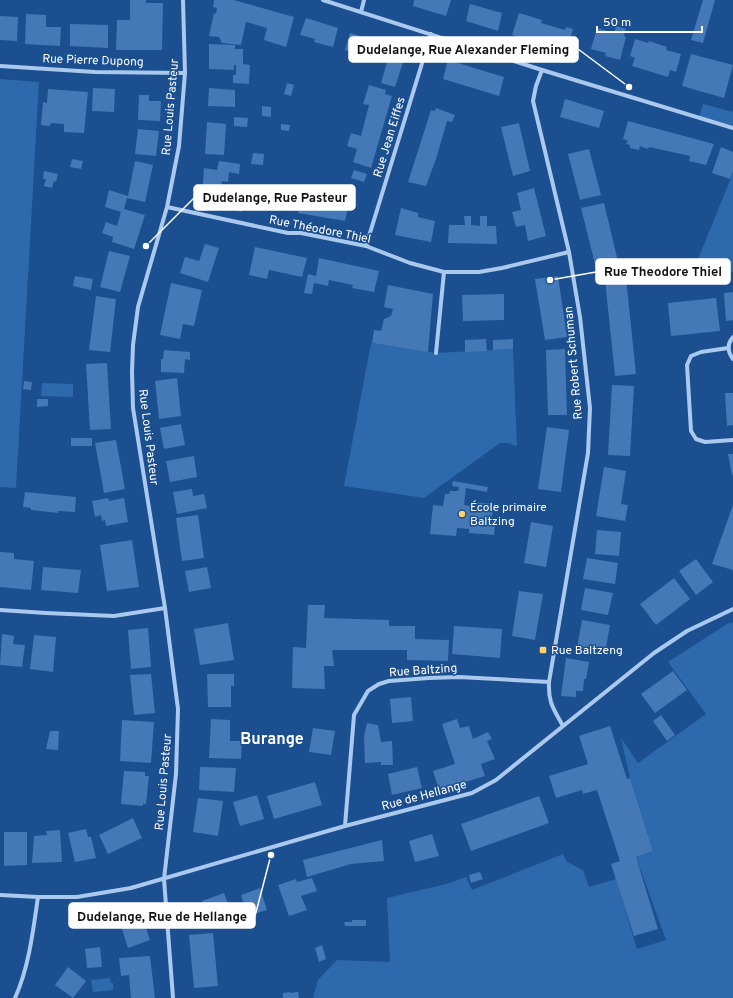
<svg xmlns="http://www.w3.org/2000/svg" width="733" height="998" font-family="Overpass,sans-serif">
<rect width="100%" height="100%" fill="#1b4f8f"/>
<path fill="#2e69ad" d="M0,79L39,82L16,488L0,487Z
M703,104L733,112V128L699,118Z
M733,173V272L694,269Z
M371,343L436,353L513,349L517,446L507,443H500L424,498L344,486Z
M42,383L73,384V397L41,396Z
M733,622V998H313L318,980L337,960L390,962L387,898L450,883L466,877L472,890L563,854L567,862L583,870L589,887L616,879L637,949L666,940L636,857L653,851L630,778L621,738L638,763L706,714L668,662L727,624Z
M110,978L111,983H113V990L93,992L91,980Z"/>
<path fill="#4478b7" d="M130,0H146V3H163L162,50H116L117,20H130Z
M214,0H234L294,17L286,47L264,40L267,28L246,22L241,45L222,43L219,37L209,36L214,13L216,14L217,8L213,7Z
M414,0H451L446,16L413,6Z
M703,0H715L703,43L691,40Z
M470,4L502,13L498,31L466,21Z
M519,13L542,20L541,23L565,30L566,27L573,29L567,51L512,35Z
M26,14L46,15V27H61L60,46L25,44Z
M0,16L18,17L17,41L0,40Z
M306,18L338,28L333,47L314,42L315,39L300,35Z
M70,24L108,25V48L70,46Z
M616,26L626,29L624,36L626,37L620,60L605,56L606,53L591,49L597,28L614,33Z
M350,33L407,50L395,87L381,83L387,62L345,50Z
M635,39L648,43L649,41L667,47L666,50L681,54L676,72L670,70L668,77L632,66L635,58L630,56Z
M209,44L235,45V49H243V64L250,65L249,84L233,83V75H236V65H234V70L209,69Z
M691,54L733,65L724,98L682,86Z
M448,60L504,77L499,96L443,79Z
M287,83L294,85L291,96L284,94Z
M369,85L386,90L385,94L392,96L371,168L353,162L357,149L347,146L351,133L361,136L369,105L363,104Z
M93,88L115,89L114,112L92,111Z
M209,88L235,90V107L208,106Z
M48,89L88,92L84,133L64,132V124L51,123L50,126L41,125L43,102L47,103Z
M139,95H149V101H161L160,121L138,120Z
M565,99L604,111L599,128L560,117Z
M262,106L271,107V117L262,116Z
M436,108L455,115L452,122L447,121L436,159L426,186L408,182L431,110L435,111Z
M234,117L248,118L247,127L234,126Z
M628,121L714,144L706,165L689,161L690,156L649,147L648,149L640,146L639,150L630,148V145L626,144L628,141L623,139Z
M207,122L226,124L224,155L205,154Z
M519,123L530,171L513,176L501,127Z
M281,124L290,125L289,131L281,130Z
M138,129L159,131L156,156L135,154Z
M721,147L733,152V172L730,179L712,173Z
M589,149L601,195L580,200L568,154Z
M253,153L264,154L263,165L251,164Z
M72,159L83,161L81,169L70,167Z
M135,161L153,165L145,202L127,198L124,209L145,215L134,249L112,242L113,237L102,233L106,222L117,226L121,212L105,207L109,190L128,196Z
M219,161L240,164L239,174L229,172L228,182L222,181L219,201L202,198L204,168L217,170Z
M354,170L367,174L364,182L351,178Z
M44,171L58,174L56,182L54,181L52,188L44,186L46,179H43Z
M283,185L291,186L290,193L282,192Z
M534,188L546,236L528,241L525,225L516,227L512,212L521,210L517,193Z
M301,194L349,203L345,221L298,213Z
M230,202L243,204L242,212L229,209Z
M604,203L620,270L598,276L581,208Z
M401,208L418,213V217L435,221L431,242L395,235Z
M464,216H471V225L480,226V216H487V226H496L497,244L448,243L449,225H465Z
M205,244L219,248L208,282L180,273L185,257L199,261Z
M255,247L307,258L302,277L269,270L267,279L249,275Z
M109,251L130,256L120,292L100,287Z
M319,258L379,271L374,292L352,288L353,285L329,280L328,286L314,283L312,294L304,293L308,274L316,276Z
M75,276L93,279L91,290L73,286Z
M558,276L567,337L545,340L535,279Z
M626,278L636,374L615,376L605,280Z
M171,283L202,290L194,326L183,324L180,339L160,335Z
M388,285L433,294L428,352L372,343L374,330L381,331L384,319L391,316L393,309L384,307Z
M733,292V320L726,321L724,293Z
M504,294V320L463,321L462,295Z
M96,296L116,299L110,352L89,350Z
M716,298L720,331L671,336L668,303Z
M486,339L487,351L465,352V340Z
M513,339V349L493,350V340Z
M565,349L567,415H548L546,350Z
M164,350L190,352V360L185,359L184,373L161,372V359H163Z
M107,363L111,429L90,430L86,364Z
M177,378L181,416L159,419L155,381Z
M24,381L32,382L31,390L23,389Z
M612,385L634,386L630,456L608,455Z
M725,393H733V425L727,426Z
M37,399H48V406L37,407Z
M181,424L185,445L164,449L160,428Z
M547,427L569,430L561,492L538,489Z
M71,438H92V446H71Z
M116,440L125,489L104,493L95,443Z
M728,454H733V475H732Z
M194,456L197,477L170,482L166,461Z
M604,467L626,471L621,504L628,505L625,521L596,516Z
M453,481L488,487L487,492L466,488L464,505L471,506L472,502L494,504L491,522L495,523L494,535L469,533V529L457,528L456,536L430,534L433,505L443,506L445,494H449L450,491H458L459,487L452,486Z
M192,489L193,496L204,494L207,508L177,514L173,492Z
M25,492L76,497L75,512L58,511V513L31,510V508L23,507Z
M108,498L109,501L124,498L128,522L106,526L105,520L102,521L101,515L95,517L92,501Z
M733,505V570L712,564Z
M198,515L204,558L182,561L176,518Z
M531,522L553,526L546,567L524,563Z
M597,530L621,532L619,556L595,554Z
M132,540L139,587L107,591L100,545Z
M0,552L14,553V559L34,561L31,590L0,587Z
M587,558L618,563L615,584L583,579Z
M696,559L713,582L696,595L679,571Z
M43,567L81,570L78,593L41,590Z
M207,567L211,588L189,592L185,571Z
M674,578L690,599L656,625L640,604Z
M585,588L613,593L608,615L581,610Z
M519,591L543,594L535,640L512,636Z
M308,605H325L324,618L389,620V626H415V639L449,640L448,661L407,660V650H332L334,666H324L325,689L292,688L293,647L306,648Z
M582,620L610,625L605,653L577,648Z
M228,623L234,660L200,665L194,629Z
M454,626L502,629L500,658L452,654Z
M148,628L151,667L131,669L128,630Z
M2,634L14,636L13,644L25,645L22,667L0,665Z
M34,635L56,637L53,672L30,669Z
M566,658L589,662L586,679H584L583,691H576V697L561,696Z
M673,671L687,690L655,713L641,694Z
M151,674L155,713L134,715L130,675Z
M207,674H234V686H231V707H208Z
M411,697L413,721L392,723L390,699Z
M661,715L675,735L667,741L653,721Z
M211,719L230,720V741H242L241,759L209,758Z
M457,719L460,728L469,726L473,739L488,732L492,739L487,741L495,759L481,764L485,776L439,790L433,771L455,764L442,724Z
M122,720L154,722L151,763L120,761Z
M367,723L378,725L381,742L392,741L393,765H381V762L365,763L364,736Z
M610,726L627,779L630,778L653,851L636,857L658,929L634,936L611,864L620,861L597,790L583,794L582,790L556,798L549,776L588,764L579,736Z
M313,728L335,731L331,755L309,752Z
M50,731H59L58,750L46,749Z
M200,767L236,768L234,792L199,790Z
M417,767L422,788L392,795L388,774Z
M124,771L145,772V776H149L146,804H143V806L121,804Z
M315,782L322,805L274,819L267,796Z
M257,795L264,819L240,826L233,802Z
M539,796L549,823L471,851L461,824Z
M198,798L223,801L218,836L193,832Z
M133,818L142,838L108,854L99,835Z
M86,829L88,837H91L96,858L75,862L68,833Z
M60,830L62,862L32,863L34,836L47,835L46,831Z
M4,832H27V865L4,866Z
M432,834L439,856L415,862L409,841Z
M382,840L384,861L351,864L307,877L303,860Z
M480,872L483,879L471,883L469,875Z
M312,878L317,891L301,896L307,910L289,916L278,885L296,879L297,882Z
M260,888L267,910L248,916L241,895Z
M224,893L234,919L211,927L202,901Z
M143,919L150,940L128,948L121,926Z
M352,920H366V926H345L344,922H352Z
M213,933L218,986L194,988L189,935Z
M322,945L326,959L319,962L315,948Z
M100,947L102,967L87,968L85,949Z
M150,956L155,998H131L129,975L121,976L119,958Z
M68,967L86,981L73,998L55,985Z
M290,992V993L298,992L299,998H283V993Z"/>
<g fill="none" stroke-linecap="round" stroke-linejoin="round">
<path stroke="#a9c9ee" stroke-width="4" d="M323,0L542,70L733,128
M361,12L364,0
M0,66L95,72L185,73
M542,70L536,86L533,101L569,252L580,317L590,408L588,453L549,682C548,702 553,708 563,726
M167,207L288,233H301L366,246L410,263L444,272H479L502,268L569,252
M366,246L431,34
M733,337C727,344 727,351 733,359
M728,348L701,352L691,356L687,365L691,431L696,439L705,442L733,440
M436,353L444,272
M0,610L46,613L114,616L165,608
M345,826L354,715L368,691L379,684L389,681L429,678L459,677L549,682
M0,895L38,897H77L131,888L345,826L472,793L496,780L654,653L687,631L733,609
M15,998C29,967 33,931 38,897
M173,998L164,879L176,774L178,709L165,608L133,408L132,372L133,345L138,307L167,207L179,146L185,73L183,0"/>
</g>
<g fill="#ffd166" stroke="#1b4f8f" stroke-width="1.5">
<circle cx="462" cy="514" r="4"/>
<rect x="539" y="646" width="8" height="8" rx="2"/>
</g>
<g text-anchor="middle" stroke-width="3" stroke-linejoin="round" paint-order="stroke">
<g font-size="12" fill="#fff" stroke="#1b4f8f">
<text transform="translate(93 60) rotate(2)" y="4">Rue Pierre Dupong</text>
<text transform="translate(170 107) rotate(-85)" y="4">Rue Louis Pasteur</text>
<text transform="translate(389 137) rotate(-73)" y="4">Rue Jean Eiffes</text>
<text transform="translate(320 229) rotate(11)" y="4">Rue Théodore Thiel</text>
<text transform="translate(573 363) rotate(-95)" y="4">Rue Robert Schuman</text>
<text transform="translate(149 437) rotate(83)" y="4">Rue Louis Pasteur</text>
<text transform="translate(423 670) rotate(-4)" y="4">Rue Baltzing</text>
<text transform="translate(163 782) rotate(-85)" y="4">Rue Louis Pasteur</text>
<text transform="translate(424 795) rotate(-15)" y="4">Rue de Hellange</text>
</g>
<g font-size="12" fill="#fff" stroke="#1b4f8f" text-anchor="start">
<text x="470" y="511">École primaire<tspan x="470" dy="14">Baltzing</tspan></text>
<text x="551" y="654">Rue Baltzeng</text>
</g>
<g font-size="16" font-weight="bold" fill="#fff" stroke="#1b4f8f">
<text x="272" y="744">Burange</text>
</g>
</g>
<path fill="none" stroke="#fff" stroke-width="1.5" d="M629 87L578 49M146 246L194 198M550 280L596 272M271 855L255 916"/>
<g fill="#fff" stroke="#1b4f8f" stroke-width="1.5">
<circle cx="629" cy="87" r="4"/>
<circle cx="146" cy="246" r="4"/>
<circle cx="550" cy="280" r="4"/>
<circle cx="271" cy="855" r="4"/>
</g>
<g fill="#fff" stroke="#fff" stroke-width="1.5">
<rect x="349" y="37" width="229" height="25" rx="4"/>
<rect x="194" y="185" width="161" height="25" rx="4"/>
<rect x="596" y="259" width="134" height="25" rx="4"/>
<rect x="69" y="903" width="186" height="25" rx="4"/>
</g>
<g font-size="13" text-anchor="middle" font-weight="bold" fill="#111">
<text x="463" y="54">Dudelange, Rue Alexander Fleming</text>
<text x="275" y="202">Dudelange, Rue Pasteur</text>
<text x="663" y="276">Rue Theodore Thiel</text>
<text x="162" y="921">Dudelange, Rue de Hellange</text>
</g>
<path d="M597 26v6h105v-6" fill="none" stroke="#ffffff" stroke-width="2"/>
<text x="603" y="26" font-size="12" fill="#ffffff" stroke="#1b4f8f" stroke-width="3" paint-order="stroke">50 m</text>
</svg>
